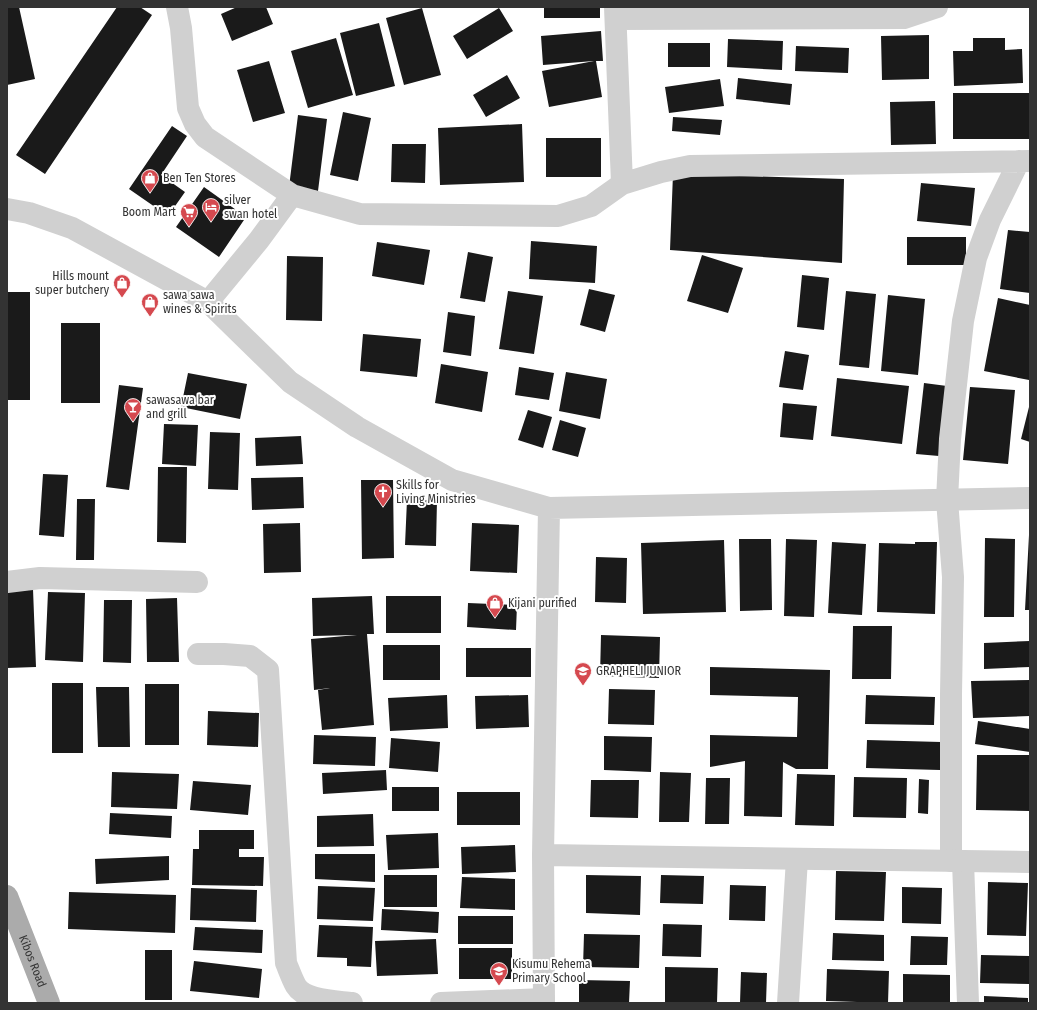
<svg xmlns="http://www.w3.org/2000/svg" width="1037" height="1010" font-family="'Fira Sans Condensed',sans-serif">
<rect width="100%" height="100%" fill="#fff"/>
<path fill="#1a1a1a" d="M7,7H19L35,79L7,85Z
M117,7H140L152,15L45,174L16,155Z
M237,7H266L273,24L232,41L221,14Z
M544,7H600V18H544Z
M422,8L441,75L404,85L386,18Z
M499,8L513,31L467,59L453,36Z
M379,23L395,86L356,96L340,33Z
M601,31L603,61H596L602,97L549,107L542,71L594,61L543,65L541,36Z
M929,35V79L882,80L881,36Z
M336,38L353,95L308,108L291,51Z
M973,38H1005V50L1022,49L1023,83L954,86L953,51H973Z
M728,39L783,41L782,70L727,67Z
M668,43H710V67H668Z
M796,46L849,48L848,73L795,71Z
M269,61L285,113L253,122L237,70Z
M507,75L520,98L486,117L473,95Z
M738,78L792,84L790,105L736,99Z
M720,79L724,106L669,113L665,87Z
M953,93H1030V139H953Z
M935,101L936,144L891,145L890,102Z
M343,112L371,118L358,181L330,175Z
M298,115L327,119L318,191L289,187Z
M673,117L722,120L720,135L672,131Z
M522,124L524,182L440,185L438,128Z
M172,126L187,136L161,175L185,192L168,216L129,189Z
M546,138H601V177H546Z
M392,144H426L425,183L391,182Z
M673,174L844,179L842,263L670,250Z
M921,183L975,188L971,226L917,221Z
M204,187L246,217L219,257L176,227Z
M1008,230L1030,232V293L1000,289Z
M907,237H966V265H907Z
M531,241L597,246L595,283L529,279Z
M377,242L430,250L424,285L372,276Z
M468,252L493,257L485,302L460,298Z
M702,255L743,268L728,313L687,301Z
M287,256L323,257L322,321L286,320Z
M802,275L829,278L824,330L797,327Z
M589,289L615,295L605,332L580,325Z
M508,291L543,296L534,354L499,349Z
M846,291L876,294L869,368L839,365Z
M7,292H30V400H7Z
M888,295L925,299L918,375L881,371Z
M998,298L1030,305L1029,380L984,371Z
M448,312L475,316L471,356L443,352Z
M61,323H100V403H61Z
M363,334L421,339L417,377L360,371Z
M785,351L809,355L803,390L779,387Z
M441,364L488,372L482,412L435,403Z
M519,367L554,373L549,400L515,395Z
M566,372L607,379L600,419L559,411Z
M188,373L247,384L240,419L181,407Z
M837,378L909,386L902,444L831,436Z
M924,383L947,386L939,456L916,454Z
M119,385L143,388L129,490L106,487Z
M970,387L1015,390L1008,464L963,460Z
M783,403L817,406L813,440L780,437Z
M1029,407H1030V442L1021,439Z
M528,410L552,417L543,448L518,440Z
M560,420L586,428L578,457L552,450Z
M164,424L198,425L196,466L162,464Z
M210,432L240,433L238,490L208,489Z
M301,436L303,464L256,466L255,438Z
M158,467H187L186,543L157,542Z
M43,474L68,475L64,537L39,535Z
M303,477L304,508L252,510L251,478Z
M361,480H393L394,558L362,559Z
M77,499H95L94,560H76Z
M407,500H437L436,546L405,545Z
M300,523L301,572L264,573L263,524Z
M472,523L519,525L517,573L470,571Z
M1029,535H1030V610H1025Z
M985,538L1015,539L1014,617H984Z
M739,539H771L772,610L740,611Z
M786,539L817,540L814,617L784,616Z
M724,540L726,612L643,614L641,543Z
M832,542L866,544L862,615L828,613Z
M915,542H937L935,614L877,612L879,543L915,544Z
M596,557L627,558L626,603L595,602Z
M33,589L36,667L7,668V590Z
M48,592L85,593L83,662L45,660Z
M372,596L374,634H367L374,725L322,730L318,690L330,688L314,690L311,639L357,635L313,636L312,598Z
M386,596H441V633H386Z
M177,598L179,662H147L146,599Z
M104,600H132L131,663L103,662Z
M468,603L517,605L516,630L467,627Z
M853,626H892L891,679H852Z
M601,635L660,637L659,678L600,676Z
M1030,641V667L984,669V643Z
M383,645H440V680H383Z
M466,648H531V677H466Z
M710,667L830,670L828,769H796L783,762L782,817L744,816L745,761L710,767V735L797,737L798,697L710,695Z
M1030,680V716L973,718L971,681Z
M52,683H83V753H52Z
M145,684H179V745H145Z
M96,687H129L130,747H98Z
M609,689L655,690L654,725L608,724Z
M447,695L448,728L390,731L388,698Z
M528,695L529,727L476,729L475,696Z
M866,695L935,697L934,725L865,724Z
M208,711L259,713L258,747L207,745Z
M978,721L1030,729V752L975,744Z
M314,735L376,737L375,766L313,764Z
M604,736L652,737L651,772L604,770Z
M391,738L440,742L438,772L389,768Z
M867,740L941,742L940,770L866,768Z
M977,755H1030V811L976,810Z
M386,770L387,790L323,794L322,773Z
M112,772L179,774L177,809L111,807Z
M660,772L691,773L689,822H659Z
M797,774L835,775L834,826L795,825Z
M854,777L907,778L906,818L853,817Z
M706,778H730L729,824H705Z
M919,779L929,780L928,814L918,813Z
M591,780H639L638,818L590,817Z
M193,781L251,785L248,815L190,810Z
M392,787H439V811H392Z
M457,792H520V825H457Z
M110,813L172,816L171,838L109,834Z
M373,814L374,846L317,847V816Z
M199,830H254V849H208H239V857H264L263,886L192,885L193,849H199Z
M438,833L439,868L388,870L386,835Z
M515,845L516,872L462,874L461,847Z
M315,854H375V882L315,879Z
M169,856V880L96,884L95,859Z
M836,871L886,872L884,921L835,920Z
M384,875H437V907H384Z
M586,875L641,876L640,915L586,913Z
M661,875L704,876L703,904L660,903Z
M462,877L515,879V910L460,908Z
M988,882L1028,883L1026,936L987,935Z
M730,885L766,886L765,921L729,920Z
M318,886L375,888L373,921L317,919Z
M902,887L942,888L941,924L902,923Z
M191,888L257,890L256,922L190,920Z
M69,892L176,895L175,933L68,929Z
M382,909L439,912L438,933L381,930Z
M458,916H513V944H458Z
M663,924L702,925L701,957L662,956Z
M319,925L373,927L371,967L347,966V958L317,957Z
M195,927L263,930L262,953L193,950Z
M833,933L884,935V961L832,960Z
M584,934L640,935L639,968L583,967Z
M911,936L948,937L947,965H910Z
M436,939L438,974L377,976L375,941Z
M459,948H512V979H459Z
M145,950H172V1000H145Z
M981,955L1030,956V984L980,983Z
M194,961L262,969L259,998L190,991Z
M665,967L718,968L717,1003H665Z
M827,969L889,971L888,1003L826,1001Z
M741,972L767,973L766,1003H740Z
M903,974L950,975V1003H903Z
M579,980L630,981L629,1003H579Z
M984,996L1028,998V1003H984Z"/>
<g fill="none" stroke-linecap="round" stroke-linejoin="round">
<path stroke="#d0d0d0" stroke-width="22" d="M177,7L181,28L188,108L195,124L205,137L292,195
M615,7L622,184
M616,19L904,18L937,7
M208,302L259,240L292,195L360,214L558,216L591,206L622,184L661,172L690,166L1030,161
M7,582L40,578L197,582
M198,654H224L250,656L268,670L286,963C289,970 292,979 296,986C305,1001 336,1001 352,1003
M951,861V694L953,577L947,500L950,439L963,321L976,258L990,220L1019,161
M963,861L968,1003
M441,1003L544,999
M788,1003L797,859"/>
<path stroke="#d0d0d0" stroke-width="22" d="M7,209L29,213L72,228L208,302L290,382L357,427L452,480L549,508L1030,498
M543,855L1030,862
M544,1003L543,855L549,508"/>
<path stroke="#ababab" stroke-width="22" id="s1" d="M7,896L49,1003"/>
</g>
<defs>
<g id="shop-pin" transform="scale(0.9)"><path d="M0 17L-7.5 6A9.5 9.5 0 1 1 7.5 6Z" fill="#d5494f" stroke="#fff"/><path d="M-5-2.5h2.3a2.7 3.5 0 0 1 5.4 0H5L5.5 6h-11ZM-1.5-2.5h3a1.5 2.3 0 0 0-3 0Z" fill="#fff"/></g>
<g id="hotel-pin" transform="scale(0.9)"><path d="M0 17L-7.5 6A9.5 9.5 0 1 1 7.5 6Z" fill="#d5494f" stroke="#fff"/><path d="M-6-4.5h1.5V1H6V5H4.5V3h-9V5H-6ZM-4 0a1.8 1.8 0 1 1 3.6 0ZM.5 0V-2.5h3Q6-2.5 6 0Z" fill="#fff"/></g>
<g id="supermarket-pin" transform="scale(0.9)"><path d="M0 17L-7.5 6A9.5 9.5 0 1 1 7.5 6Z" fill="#d5494f" stroke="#fff"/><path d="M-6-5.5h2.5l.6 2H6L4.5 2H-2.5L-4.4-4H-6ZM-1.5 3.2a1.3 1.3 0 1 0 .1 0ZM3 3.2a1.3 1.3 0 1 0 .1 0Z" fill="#fff"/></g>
<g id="bar-pin" transform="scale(0.9)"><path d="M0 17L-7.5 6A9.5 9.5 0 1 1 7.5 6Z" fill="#d5494f" stroke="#fff"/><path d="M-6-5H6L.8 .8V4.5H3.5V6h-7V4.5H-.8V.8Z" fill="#fff"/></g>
<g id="church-pin" transform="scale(0.9)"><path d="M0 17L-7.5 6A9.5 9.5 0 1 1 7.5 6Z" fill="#d5494f" stroke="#fff"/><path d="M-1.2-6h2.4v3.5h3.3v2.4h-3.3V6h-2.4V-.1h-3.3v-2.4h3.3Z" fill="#fff"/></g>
<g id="school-pin" transform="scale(0.9)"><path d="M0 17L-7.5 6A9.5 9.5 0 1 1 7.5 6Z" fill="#d5494f" stroke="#fff"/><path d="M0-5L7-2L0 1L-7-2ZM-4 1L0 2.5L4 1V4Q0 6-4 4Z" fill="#fff"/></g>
</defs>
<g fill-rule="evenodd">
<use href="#shop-pin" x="150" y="178"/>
<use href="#hotel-pin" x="211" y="207"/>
<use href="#supermarket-pin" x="189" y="212"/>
<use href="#shop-pin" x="122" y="283"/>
<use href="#shop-pin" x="150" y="302"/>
<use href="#bar-pin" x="133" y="407"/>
<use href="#church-pin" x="383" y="492"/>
<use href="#shop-pin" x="495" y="603"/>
<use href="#school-pin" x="583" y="671"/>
<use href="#school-pin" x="499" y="971"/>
</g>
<g text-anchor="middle" stroke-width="4" stroke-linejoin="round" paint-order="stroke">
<g font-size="12" fill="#333" stroke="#fff" text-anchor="start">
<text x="163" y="182">Ben Ten Stores</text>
<text x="224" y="204">silver<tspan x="224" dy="14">swan hotel</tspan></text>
<text x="176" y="216" text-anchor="end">Boom Mart</text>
<text x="109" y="280" text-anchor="end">Hills mount<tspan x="109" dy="14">super butchery</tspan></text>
<text x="163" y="299">sawa sawa<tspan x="163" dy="14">wines &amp; Spirits</tspan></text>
<text x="146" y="404">sawasawa bar<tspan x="146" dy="14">and grill</tspan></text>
<text x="396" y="489">Skills for<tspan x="396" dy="14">Living Ministries</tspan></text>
<text x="508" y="607">Kijani purified</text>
<text x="596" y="675">GRAPHELI JUNIOR</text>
<text x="512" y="968">Kisumu Rehema<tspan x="512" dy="14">Primary School</tspan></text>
</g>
<g font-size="12" fill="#333" stroke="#fff">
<text dy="4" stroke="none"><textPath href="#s1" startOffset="70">Kibos Road</textPath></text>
</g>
</g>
<rect width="1037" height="1010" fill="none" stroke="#333333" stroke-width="16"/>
</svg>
